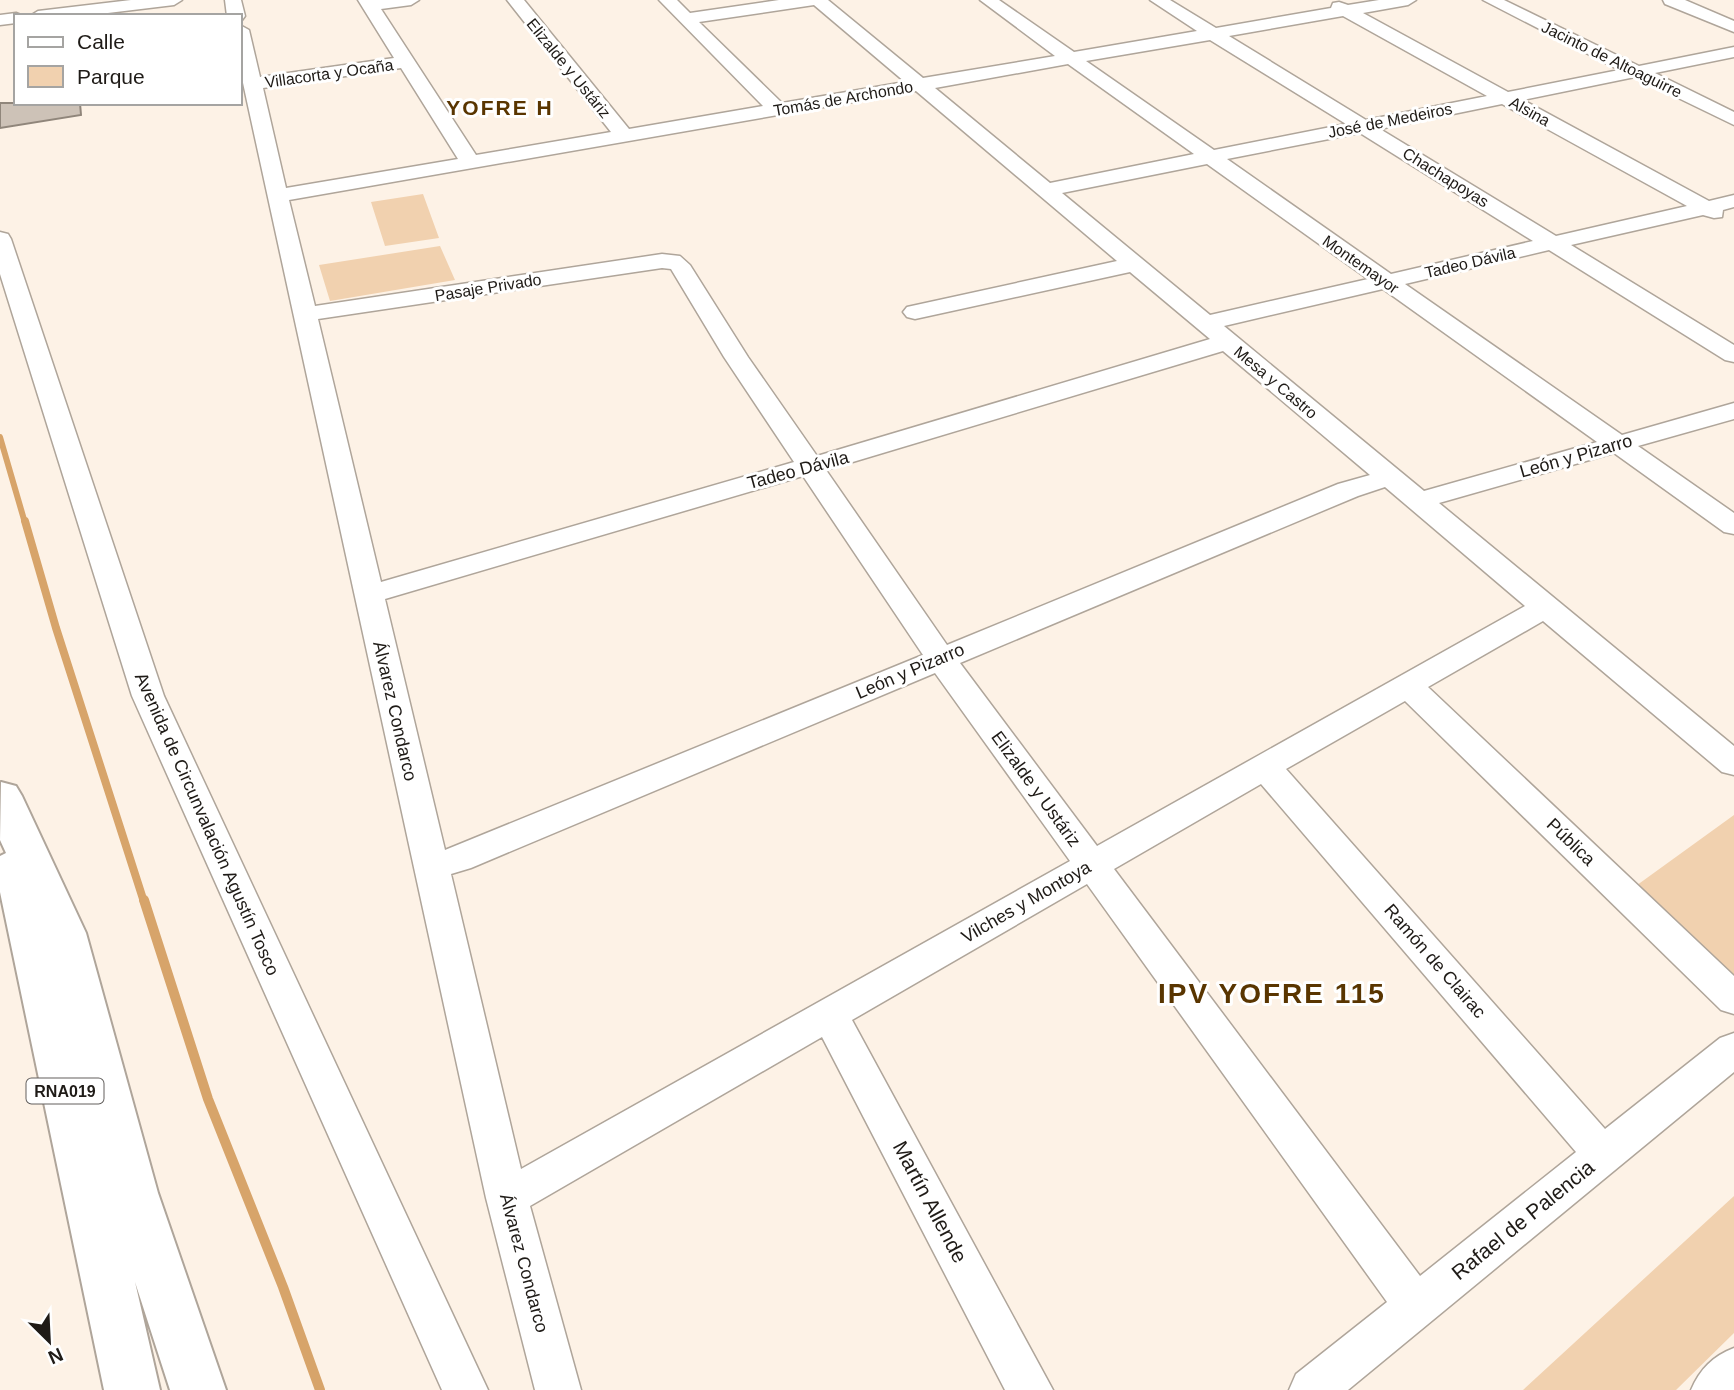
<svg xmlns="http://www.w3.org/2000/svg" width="1734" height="1390" font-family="Helvetica,sans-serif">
<rect width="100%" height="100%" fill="#fdf2e6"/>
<path fill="#f1d1af" d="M423,194L439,238L385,246L371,202Z
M440,246L455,280L330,301L319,265Z
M1734,815V987L1633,888Z
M1734,1196V1333L1676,1390H1523Z"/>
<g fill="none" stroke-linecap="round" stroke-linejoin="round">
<path stroke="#d7a46a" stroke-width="6" d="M0,437L25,523"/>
<path stroke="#d7a46a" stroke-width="8" d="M25,521L56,628L144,902"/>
<path stroke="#d7a46a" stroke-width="10" d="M144,900L208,1099L283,1287L320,1390"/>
</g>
<path fill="#cdc2b7" stroke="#90867b" stroke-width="2" d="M0,103H80L81,115L0,128Z"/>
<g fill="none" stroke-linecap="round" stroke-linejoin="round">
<g stroke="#afa59a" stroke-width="3">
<path id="minor" d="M131,0H182L174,5L83,16H30L38,11Z
M225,0H241L245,16L242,20H240V16H227Z
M358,0H419L411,5L381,9L476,155L611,132L507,0H524L629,129L763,106L659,0H677L690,13L779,0H828L923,78L1055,56L980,0H999L1074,52L1197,31L1150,0H1170L1216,28L1331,8L1333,3L1339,2L1348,5L1379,0H1416L1408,5L1363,13L1508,92L1619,70L1483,0H1504L1639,66L1734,47V57L1655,73L1734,112V125L1635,77L1523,100L1709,201L1734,195V207L1723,210L1722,217L1714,218L1703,215L1571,245L1734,345V362L1725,360L1549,250L1405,284L1622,435L1734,403V419L1638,446L1734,513V534L1724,532L1614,453L1439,503L1734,746V775L1722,772L1543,621L1428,687L1734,976V1014L1721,1010L1405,701L1286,769L1605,1129L1720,1038L1734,1033V1072L1348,1390H1289L1296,1374L1387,1302L1087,884L852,1020L1053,1390H1005L822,1037L530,1206L581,1390H535L486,1198L240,69V25L249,30L260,77L394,58ZM814,5L905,82L782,103L699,22ZM1343,16L1487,96L1366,120L1229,36ZM1210,40L1346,124L1214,150L1086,61ZM1068,64L1194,154L1050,183L935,88ZM401,68L458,159L286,188L263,88ZM916,91L1117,261L907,307L903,312L907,317L915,319L1130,272L1210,339L817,456L748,357L690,265L680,256L662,254L315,306L289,200ZM1502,104L1687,206L1556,236L1380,129ZM1360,133L1533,241L1391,274L1227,159ZM1207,164L1368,279L1210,315L1062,193ZM662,268L671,269L724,357L794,462L381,582L318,319ZM1383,289L1597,442L1424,491L1224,326ZM1223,351L1370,475L1338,484L947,645L826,470ZM803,476L923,655L445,850L385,599ZM1385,487L1525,606L1097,846L960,663L1358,496ZM935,673L1070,861L521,1169L451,874L471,868ZM1261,784L1576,1152L1420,1276L1114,869Z
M1663,0H1685L1734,21V32L1665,4Z
M16,13L23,16H16V23L0,25V15Z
M0,232L8,234L11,239L164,696L488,1390H442L132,696L0,274Z
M1734,1348V1390H1691C1700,1369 1713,1356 1734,1348Z"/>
</g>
<g stroke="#afa59a" stroke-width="4">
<path id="motorway" d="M1,782L16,786L22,796L86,933L158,1193L226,1390H170L135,1282L160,1390H104L0,892V856L6,853L0,840Z"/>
</g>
<use href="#minor" fill="#fff" fill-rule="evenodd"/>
<use href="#motorway" fill="#fff" fill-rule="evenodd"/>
</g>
<g text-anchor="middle" stroke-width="6" stroke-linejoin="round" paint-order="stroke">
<g font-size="16" fill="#1f1b17" stroke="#fff">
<text transform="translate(1612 59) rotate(26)" y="6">Jacinto de Altoaguirre</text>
<text transform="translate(569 68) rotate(51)" y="6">Elizalde y Ustáriz</text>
<text transform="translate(329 73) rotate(-8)" y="6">Villacorta y Ocaña</text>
<text transform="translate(843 98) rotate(-10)" y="6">Tomás de Archondo</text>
<text transform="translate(1530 111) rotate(29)" y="6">Alsina</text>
<text transform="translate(1390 120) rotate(-11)" y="6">José de Medeiros</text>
<text transform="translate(1446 177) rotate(32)" y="6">Chachapoyas</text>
<text transform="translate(1470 262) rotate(-13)" y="6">Tadeo Dávila</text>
<text transform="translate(1361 264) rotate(35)" y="6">Montemayor</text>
<text transform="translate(488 287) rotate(-9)" y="6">Pasaje Privado</text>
<text transform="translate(1276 382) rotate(40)" y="6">Mesa y Castro</text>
</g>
<rect fill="#fff" stroke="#625f5d" stroke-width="2" x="26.5" y="1078.5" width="77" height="25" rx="5"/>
<g font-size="16" font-weight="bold" fill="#1f1b17">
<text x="65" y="1097">RNA019</text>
</g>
<g font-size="18" fill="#1f1b17" stroke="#fff">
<text transform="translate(1576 456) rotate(-16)" y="6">León y Pizarro</text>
<text transform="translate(798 470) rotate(-15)" y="6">Tadeo Dávila</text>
<text transform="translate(910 671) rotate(-23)" y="6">León y Pizarro</text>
<text transform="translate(395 711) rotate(77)" y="6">Álvarez Condarco</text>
<text transform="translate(1036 789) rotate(54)" y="6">Elizalde y Ustáriz</text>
<text transform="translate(207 824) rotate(66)" y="6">Avenida de Circunvalación Agustín Tosco</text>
<text transform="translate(1571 842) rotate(44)" y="6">Pública</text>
<text transform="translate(1026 902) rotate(-30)" y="6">Vilches y Montoya</text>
<text transform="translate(1435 961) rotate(49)" y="6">Ramón de Clairac</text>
<text transform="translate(524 1263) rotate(75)" y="6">Álvarez Condarco</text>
</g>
<g font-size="21" font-weight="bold" letter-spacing="2" fill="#593500" stroke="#fff">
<text x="500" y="115">YOFRE H</text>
</g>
<g font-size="21" fill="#1f1b17" stroke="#fff">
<text transform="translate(930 1202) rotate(62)" y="7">Martín Allende</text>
<text transform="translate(1523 1220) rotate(-39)" y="7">Rafael de Palencia</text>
</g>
<g font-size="28" font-weight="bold" letter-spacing="2" fill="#593500" stroke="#fff">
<text x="1272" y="1003">IPV YOFRE 115</text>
</g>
</g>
<rect x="14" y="14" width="228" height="91" fill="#ffffff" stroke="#a5a4a2" stroke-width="2"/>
<rect x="28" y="37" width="35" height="10" fill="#ffffff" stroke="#a5a4a2" stroke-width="2"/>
<text x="77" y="49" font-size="21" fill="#1f1b17">Calle</text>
<rect x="28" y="66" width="35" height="21" fill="#f1d1af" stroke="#a5a4a2" stroke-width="2"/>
<text x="77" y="84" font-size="21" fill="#1f1b17">Parque</text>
<g transform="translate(49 1341) rotate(156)" stroke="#ffffff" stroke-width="5" paint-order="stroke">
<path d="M0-5L12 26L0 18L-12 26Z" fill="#1f1b17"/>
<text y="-10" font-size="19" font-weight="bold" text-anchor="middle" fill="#1f1b17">N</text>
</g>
</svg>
